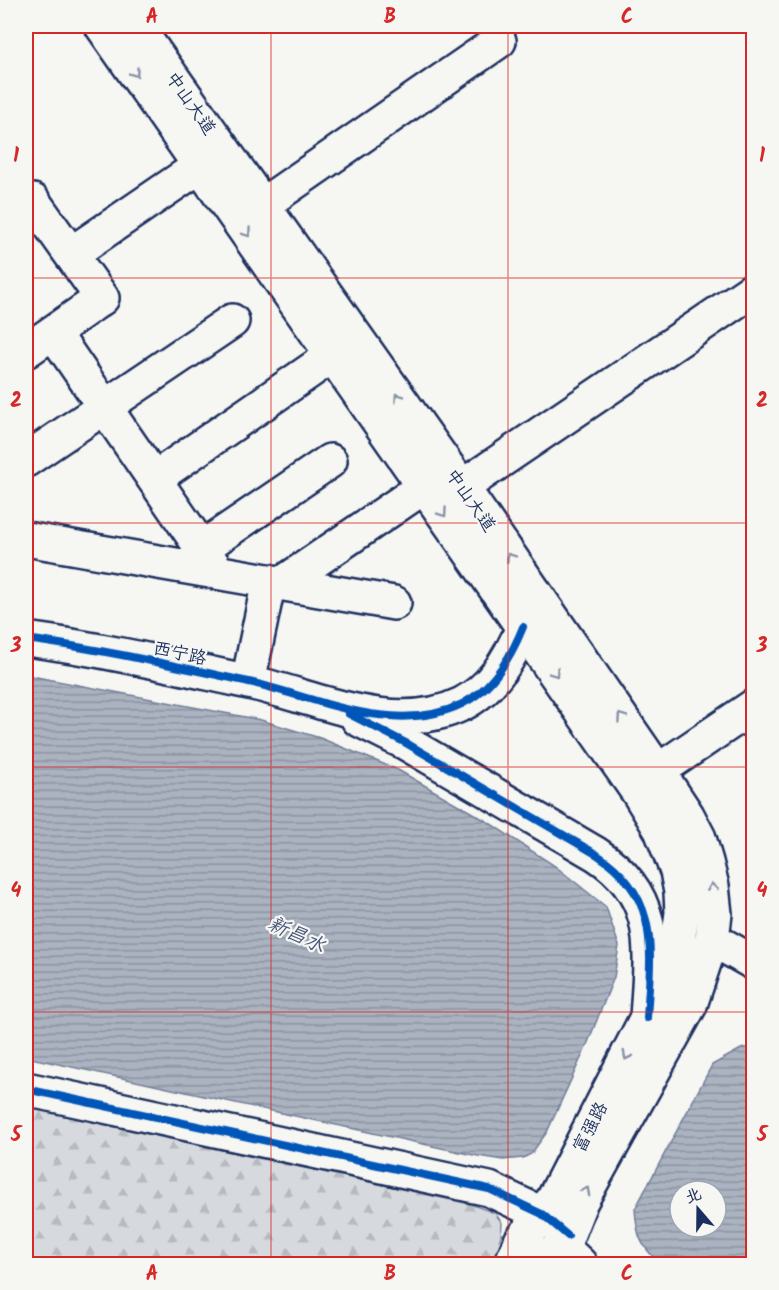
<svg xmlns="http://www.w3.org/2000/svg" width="779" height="1290" font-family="Kalam,'LXGW WenKai TC',sans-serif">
<defs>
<pattern id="forest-firs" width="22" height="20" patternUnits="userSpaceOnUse" patternTransform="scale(1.5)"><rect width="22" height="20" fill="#d6d9dd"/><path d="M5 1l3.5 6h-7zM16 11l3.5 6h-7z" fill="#b7bbc0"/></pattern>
<pattern id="water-rules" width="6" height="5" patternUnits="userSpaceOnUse" patternTransform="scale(1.5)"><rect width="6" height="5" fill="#abb2c0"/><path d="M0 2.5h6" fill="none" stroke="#8a919f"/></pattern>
</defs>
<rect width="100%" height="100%" fill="#f6f6f2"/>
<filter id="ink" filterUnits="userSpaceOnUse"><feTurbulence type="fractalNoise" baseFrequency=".0167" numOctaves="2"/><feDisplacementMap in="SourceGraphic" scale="12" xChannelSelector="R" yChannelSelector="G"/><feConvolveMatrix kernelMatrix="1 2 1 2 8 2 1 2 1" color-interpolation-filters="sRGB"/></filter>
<g filter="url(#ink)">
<path fill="url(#forest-firs)" stroke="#78849e" stroke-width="1.5" d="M26,1106L470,1204L495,1213L502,1223L500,1249L489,1258L476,1264H26Z"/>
<path fill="url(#water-rules)" stroke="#717e99" stroke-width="1.5" fill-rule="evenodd" d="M26,675L261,720L320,738L398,770L488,822L555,866L606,907L619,946L614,977L587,1045L547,1132L531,1154L523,1158L503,1160L478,1156L26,1057Z
M753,1046V1264H660C640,1244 637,1238 635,1209L712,1065L741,1049ZM680,1191H716V1227H680Z"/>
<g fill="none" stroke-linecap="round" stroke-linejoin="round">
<g stroke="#1b2f5e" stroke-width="38">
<path id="minor" d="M262,205L499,41
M26,206L33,201L102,298L26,351
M71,254L200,166
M53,332L218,572
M26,460L232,321
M154,479L333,355
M462,487L754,289
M26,539L394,603
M202,548L330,461
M283,583L425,486
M26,639C101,649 175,666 249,682C316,697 394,737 462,704C492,689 511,657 523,627
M248,682L269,581
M358,719L406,743L596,854C661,896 651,951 647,1018
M658,771L754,706
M712,939L754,963
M26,1089L489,1189L542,1214L564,1233
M529,1264L563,1248L580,1264"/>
</g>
<g stroke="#1b2f5e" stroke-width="38">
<path id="major" d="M102,26L638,792L661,830L677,871L681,892L682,913L678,942L663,986L553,1200L521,1241L511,1264
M136,26L462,487L658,771L687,815L699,838L706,862L712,886L715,914L712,939L690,1005L581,1201L556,1264"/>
</g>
<use href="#minor" stroke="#f6f6f2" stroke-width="33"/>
<use href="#major" stroke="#f6f6f2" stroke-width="33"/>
<g stroke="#f6f6f2" stroke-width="11">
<path id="cycleway" d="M26,639C101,649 175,666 249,682C316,697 394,737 462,704C492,689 511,657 523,627
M349,714L406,743L596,854C661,896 651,951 647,1018
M26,1089L489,1189L542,1214L568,1236"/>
</g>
<use href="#cycleway" stroke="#0057b8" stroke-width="8"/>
</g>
<defs><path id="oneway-chevron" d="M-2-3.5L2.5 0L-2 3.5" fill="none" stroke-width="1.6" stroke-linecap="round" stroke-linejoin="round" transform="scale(1.5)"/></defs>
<g stroke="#8892a8">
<use href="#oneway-chevron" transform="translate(135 73) rotate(55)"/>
<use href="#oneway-chevron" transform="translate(247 233) rotate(55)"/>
<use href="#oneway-chevron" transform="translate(398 397) rotate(-125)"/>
<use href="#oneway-chevron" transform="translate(443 513) rotate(55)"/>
<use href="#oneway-chevron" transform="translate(510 557) rotate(-125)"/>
<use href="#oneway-chevron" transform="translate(555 673) rotate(55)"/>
<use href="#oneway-chevron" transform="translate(621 717) rotate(-125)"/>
<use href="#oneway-chevron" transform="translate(712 887) rotate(-99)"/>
<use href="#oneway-chevron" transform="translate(627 1056) rotate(117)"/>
<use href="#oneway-chevron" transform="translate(586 1191) rotate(-61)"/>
</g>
</g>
<path fill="none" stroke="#d62828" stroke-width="1.5" stroke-opacity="0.55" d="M271,26V1264M508,26V1264M26,278H754M26,523H754M26,767H754M26,1012H754"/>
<g text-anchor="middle" stroke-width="4.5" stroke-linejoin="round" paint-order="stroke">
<g font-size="18" fill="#1b2f5e" stroke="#f6f6f2">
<text transform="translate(191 103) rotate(55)" y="6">中山大道</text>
<text transform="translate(471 500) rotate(55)" y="6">中山大道</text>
<text transform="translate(180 653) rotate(12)" y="6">西宁路</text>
<text transform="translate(590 1127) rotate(-63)" y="6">富强路</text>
</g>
<g font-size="20" font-style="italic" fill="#46567b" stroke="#f6f6f2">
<text transform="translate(297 934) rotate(25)" y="7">新昌水</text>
</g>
</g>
<rect width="779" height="1290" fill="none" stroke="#f6f6f2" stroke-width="66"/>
<g transform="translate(698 1209) rotate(340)"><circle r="28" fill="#f6f6f2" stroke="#9ea6b7" stroke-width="1.5"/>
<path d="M0-4.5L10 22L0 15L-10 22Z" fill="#1b2f5e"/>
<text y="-9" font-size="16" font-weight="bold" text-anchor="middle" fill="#1b2f5e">北</text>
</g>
<rect x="33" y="33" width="713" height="1224" fill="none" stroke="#d62828" stroke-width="2"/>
<g font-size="20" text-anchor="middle" font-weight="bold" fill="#d62828">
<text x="152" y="23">A</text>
<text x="390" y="23">B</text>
<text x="627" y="23">C</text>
<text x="16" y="162">1</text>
<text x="762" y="162">1</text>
<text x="16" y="407">2</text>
<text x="762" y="407">2</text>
<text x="16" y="652">3</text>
<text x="762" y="652">3</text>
<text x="16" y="897">4</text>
<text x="762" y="897">4</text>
<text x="16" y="1141">5</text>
<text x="762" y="1141">5</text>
<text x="152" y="1280">A</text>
<text x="390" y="1280">B</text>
<text x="627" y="1280">C</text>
</g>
</svg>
